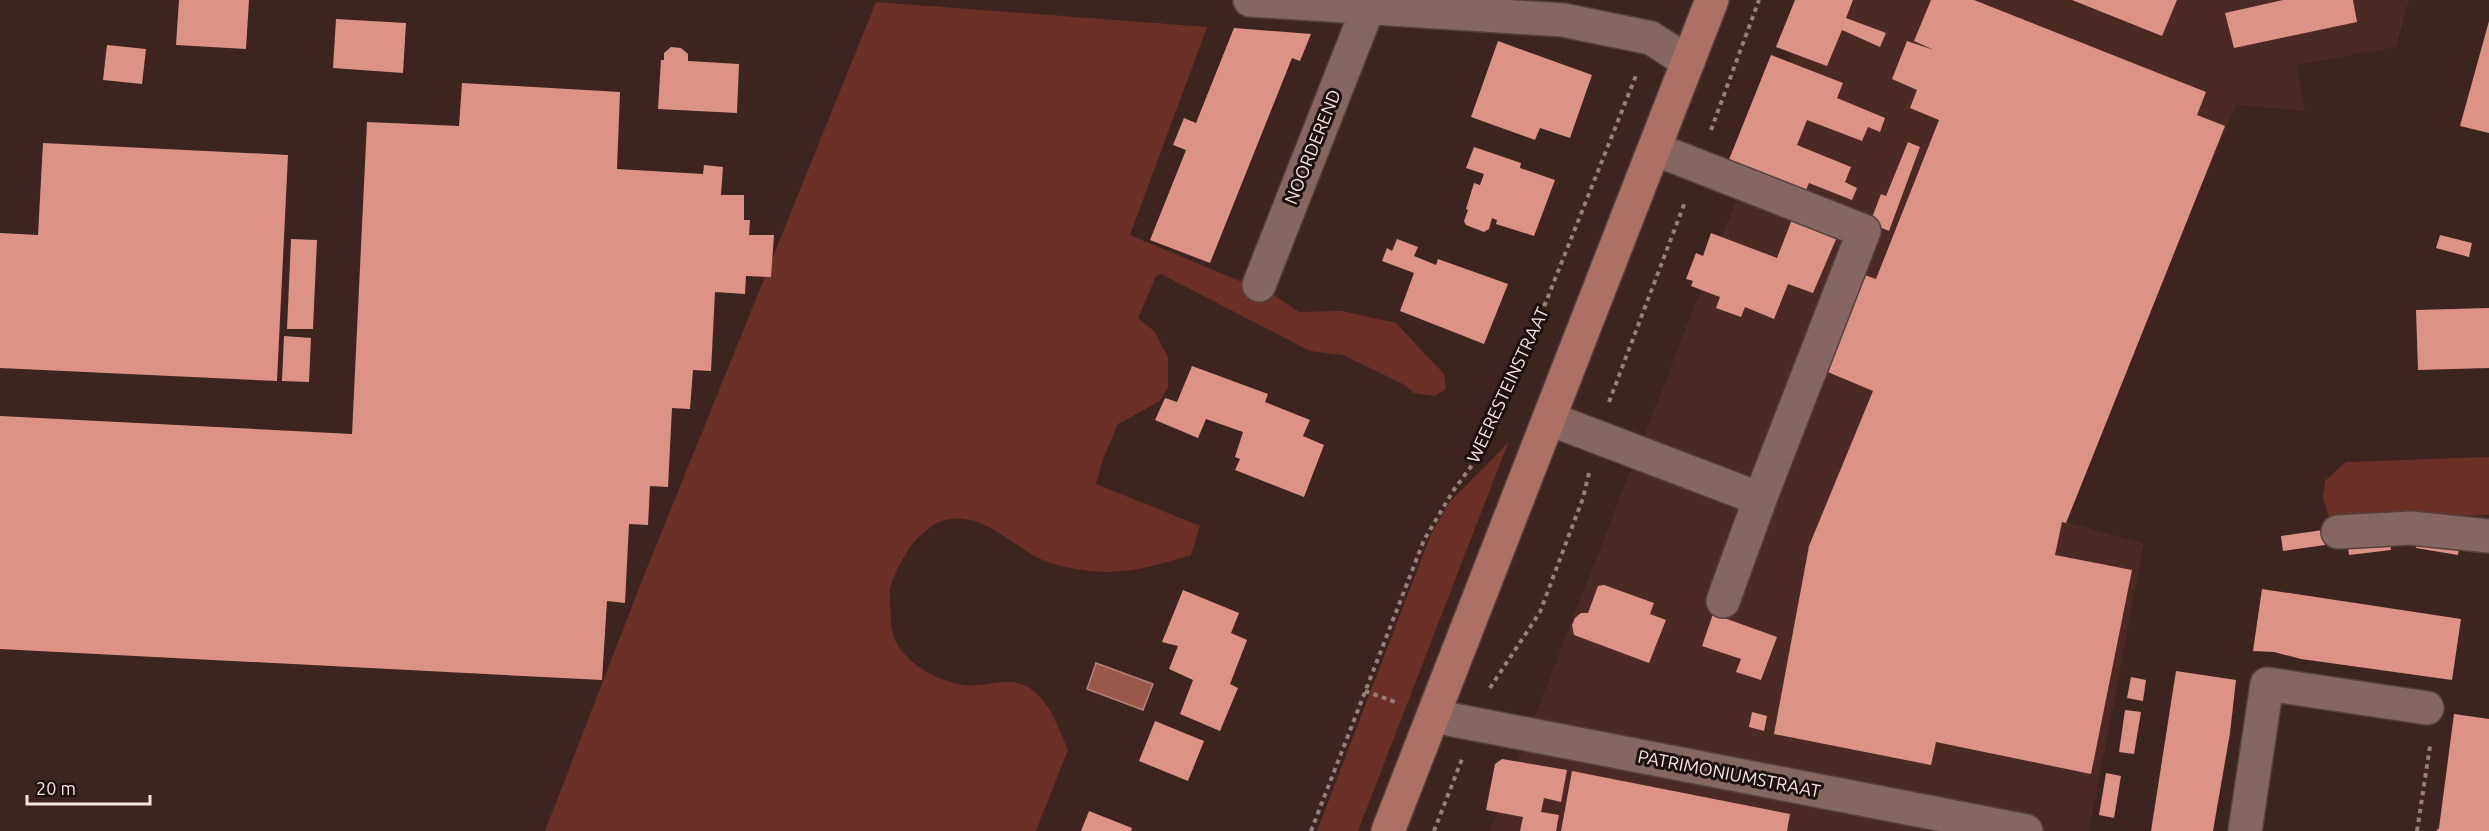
<svg xmlns="http://www.w3.org/2000/svg" width="2489" height="831" font-family="Ubuntu,sans-serif">
<rect width="100%" height="100%" fill="#3e241f"/>
<path fill="#4c2a24" d="M1814,0H2409L2396,47L2296,65L2305,111L2236,105L2179,239L2066,522L2144,544L2089,831H1490Z"/>
<path fill="#6a2f25" d="M876,2L1207,27L1130,235L1275,296L1299,312L1342,311L1396,323L1444,374L1446,389L1435,396L1414,393L1403,384L1343,355L1310,351L1161,274L1156,276L1138,318L1154,331L1168,357V387L1160,401L1118,424L1103,459L1096,484L1200,526L1191,555C1152,567 1118,577 1076,569C1062,567 1044,562 1033,555C1003,538 976,508 939,522C932,525 926,531 920,536C910,543 891,578 890,590C889,601 891,612 891,622C891,656 933,681 964,685C987,688 1010,674 1031,689C1050,702 1059,729 1068,750L1036,831H545L641,583Z
M1508,443L1358,831H1317L1431,534L1449,503Z
M2489,457V515L2330,520L2323,498L2325,481L2346,462Z"/>
<path fill="#9a584b" stroke="#b68278" stroke-width="1.5" d="M1096,663L1153,684L1143,710L1087,689Z"/>
<path fill="#dc9385" d="M179,0H249L246,49L176,45Z
M1795,0H1853L1846,18L1886,33L1880,47L1842,30L1827,66L1776,47Z
M1931,0H1974L2206,92L2197,115L2225,126L2066,523L2062,522L2055,555L2132,570L2091,774L1936,742L1931,765L1774,734L1809,546L1873,391L1823,370L1856,272L1876,279L1939,120L1910,108L1917,90L1892,79L1907,41L1934,50L1914,41Z
M2072,0H2177L2162,36Z
M2283,0H2353L2357,22L2234,48L2225,13Z
M336,19L406,23L403,73L333,68Z
M2489,21V133L2460,126Z
M1234,28L1311,34L1300,61L1292,58L1210,263L1150,240L1186,150L1173,145L1184,118L1196,123Z
M1498,41L1592,75L1570,138L1540,128L1535,140L1471,117Z
M107,45L146,49L142,84L103,80Z
M671,47L681,48L688,54V61L739,64L737,113L658,109L661,60H664V53Z
M1771,55L1843,83L1837,98L1885,118L1880,132L1868,127L1862,141L1807,120L1797,145L1851,167L1845,182L1857,188L1852,200L1809,183L1803,197L1726,167Z
M462,83L620,92L617,169L703,174L704,165L723,167L721,195H744V220H750L749,235H774L771,277L746,276L745,294L715,292L711,371L693,370L690,409L672,408L668,487L650,486L648,525L629,524L625,603L607,601L602,680L0,649V416L352,434L367,122L459,126Z
M1908,142L1920,147L1889,231L1870,223L1881,194L1886,196Z
M43,143L288,155L277,381L0,368V233L38,235Z
M1474,147L1521,163L1520,168L1555,180L1534,236L1496,224L1497,220L1492,218L1489,229L1484,232L1466,225L1464,221L1468,210L1466,209L1474,183L1480,185L1484,174L1466,168Z
M1795,212L1840,230L1813,293L1788,284L1774,319L1745,307L1741,317L1716,308L1720,297L1691,286L1693,281L1686,279L1696,253L1703,256L1711,233L1777,258Z
M2440,235L2472,243L2469,257L2436,248Z
M291,239L317,240L313,329H287Z
M1397,239L1418,247L1414,256L1436,265L1438,259L1508,284L1484,344L1400,311L1414,273L1382,261L1387,248L1392,251Z
M2489,308V368L2418,370L2416,310Z
M284,336L311,338L309,382L282,381Z
M1192,366L1268,394L1265,402L1310,420L1303,436L1324,445L1304,497L1235,470L1240,459L1235,457L1243,432L1206,419L1198,438L1155,420L1165,398L1177,402Z
M2323,530L2325,545L2283,551L2281,536Z
M2418,533L2460,540L2458,555L2416,548Z
M2389,534L2391,550L2349,555L2347,539Z
M1604,585L1654,603L1650,614L1666,620L1649,663L1574,635L1572,625L1575,618L1581,613H1588L1598,586Z
M2262,589L2461,619L2452,680L2301,659L2274,652L2253,651Z
M1183,590L1239,613L1231,633L1247,640L1230,684L1238,688L1220,731L1180,714L1193,680L1169,669L1178,646L1162,642Z
M1713,614L1777,637L1761,680L1736,672L1741,659L1702,646Z
M2176,671L2236,680L2230,733L2213,831H2151Z
M2131,677L2146,680L2143,701L2127,698Z
M2125,710L2141,712L2134,754L2119,752Z
M1752,712L1767,716L1764,731L1749,727Z
M2454,714L2489,719V831H2436L2439,828Z
M1155,721L1204,741L1188,781L1139,761Z
M1502,759L1567,770L1561,802L1544,798L1541,812L1559,815L1556,831H1520L1523,817L1486,810L1495,764Z
M1572,771L1790,814L1787,831H1561Z
M2106,773L2121,776L2114,818L2099,815Z
M1089,811L1132,828L1131,831H1081Z"/>
<g fill="none" stroke-linecap="round" stroke-linejoin="round">
<g stroke="#56403c" stroke-width="36">
<path id="minor" d="M1250,0L1563,20L1651,38L1688,62
M1259,285L1368,8
M1550,419L1760,499L1864,231L1655,149
M2338,532L2411,528L2489,536
M1723,601L1760,499
M1433,716L2026,831
M2245,831L2267,684L2427,708"/>
</g>
<g stroke="#56403c" stroke-width="36">
<path id="major" d="M1388,831L1712,0"/>
</g>
<path stroke="#96807c" stroke-width="4" stroke-dasharray="4.5 4.5" stroke-linecap="butt" d="M1711,130L1759,0
M1609,402L1685,202
M1490,688L1540,612L1583,498L1589,473
M1365,691L1398,703
M1311,831L1424,540L1453,491L1478,457L1524,357L1637,73
M1434,831L1462,759
M2417,831L2430,746"/>
<use href="#minor" stroke="#856660" stroke-width="33"/>
<use href="#major" stroke="#ac7064" stroke-width="33"/>
</g>
<g text-anchor="middle" stroke-width="6" stroke-linejoin="round" paint-order="stroke">
<g font-size="18" fill="#f6e4e0" stroke="#1d110f">
<text transform="translate(1313 147) rotate(-68)" y="6">NOORDEREND</text>
<text transform="translate(1508 385) rotate(-65)" y="6">WEERESTEINSTRAAT</text>
<text transform="translate(1729 774) rotate(11)" y="6">PATRIMONIUMSTRAAT</text>
</g>
</g>
<path d="M27 795v9h123v-9" fill="none" stroke="#f6e4e0" stroke-width="3"/>
<text x="36" y="795" font-size="18" fill="#f6e4e0" stroke="#1d110f" stroke-width="4.5" paint-order="stroke">20 m</text>
</svg>
